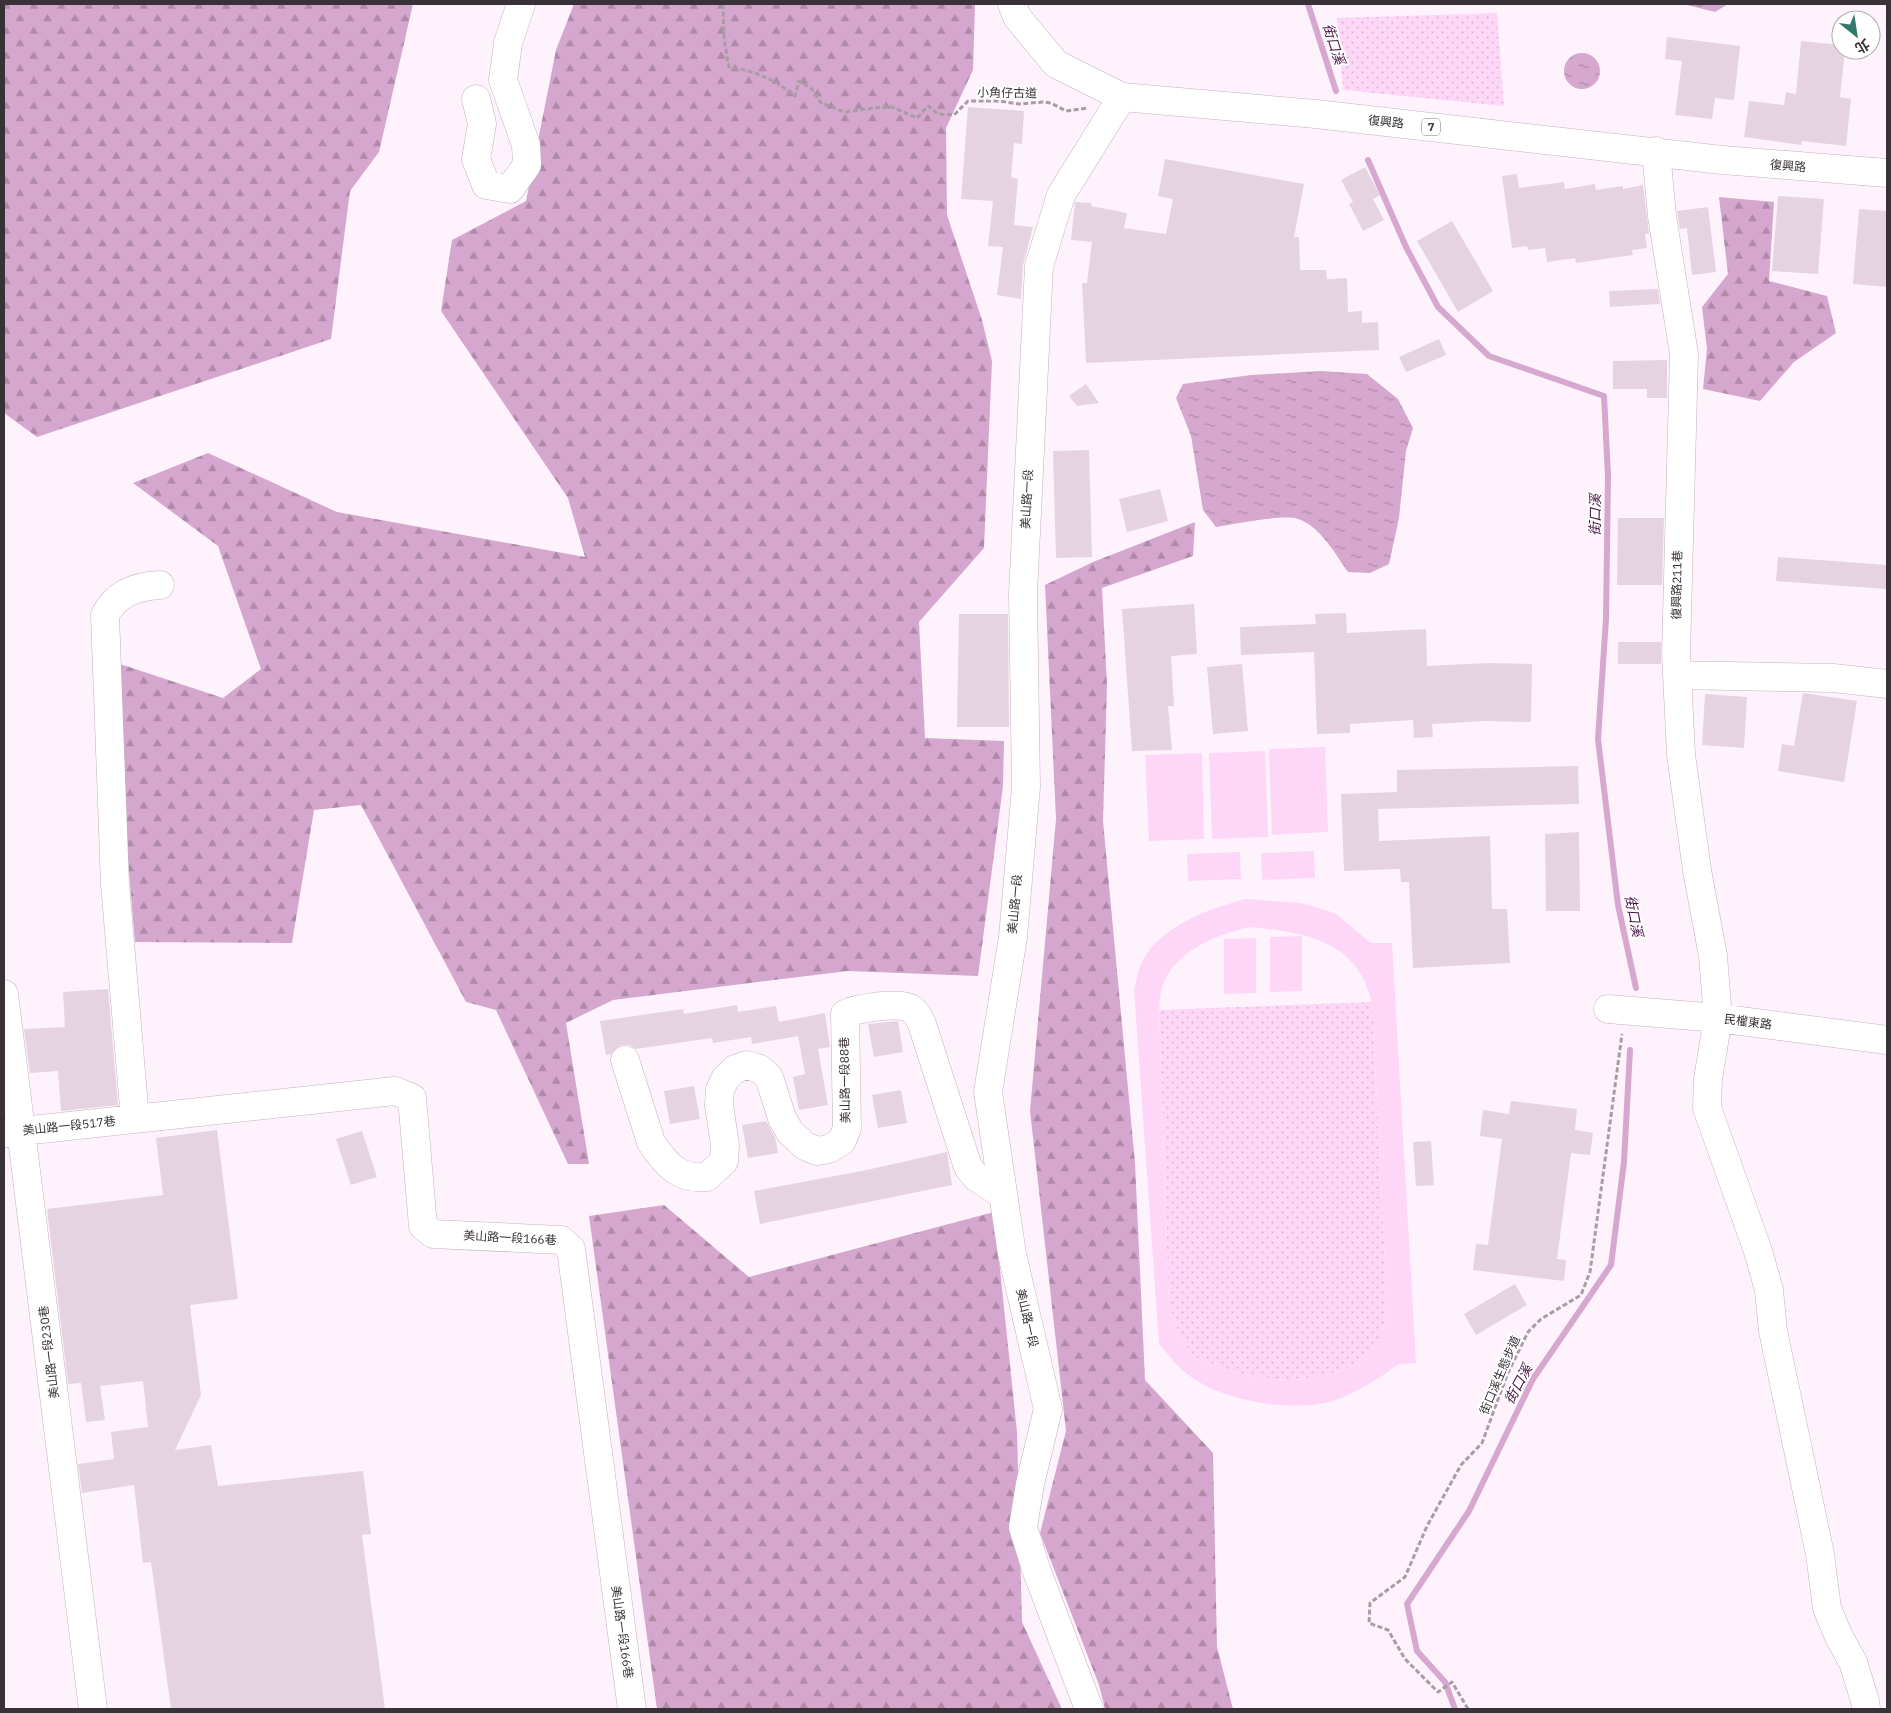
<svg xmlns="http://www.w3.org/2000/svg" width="1891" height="1713" font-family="'IBM Plex Sans','Noto Sans TC',sans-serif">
<defs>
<pattern id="grass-dots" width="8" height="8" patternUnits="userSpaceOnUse" patternTransform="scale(1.25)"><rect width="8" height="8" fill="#fed7f8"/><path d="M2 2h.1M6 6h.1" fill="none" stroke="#dab9d5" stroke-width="1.8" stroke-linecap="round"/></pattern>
<pattern id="forest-firs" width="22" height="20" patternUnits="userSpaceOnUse" patternTransform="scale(1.25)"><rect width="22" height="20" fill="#d6a7ce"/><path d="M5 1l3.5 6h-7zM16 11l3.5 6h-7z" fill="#af89a8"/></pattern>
<pattern id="water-ripples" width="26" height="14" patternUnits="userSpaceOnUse" patternTransform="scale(1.25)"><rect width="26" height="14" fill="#d7a8cf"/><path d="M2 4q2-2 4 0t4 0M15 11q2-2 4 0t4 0" fill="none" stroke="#af89a9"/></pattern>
</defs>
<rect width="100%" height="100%" fill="#fef3fc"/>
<path fill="url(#grass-dots)" d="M1497,13L1504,106L1343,90L1337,18Z
M1372,1002L1387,1303C1386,1311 1387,1322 1383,1330C1361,1386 1282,1386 1234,1372C1222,1368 1202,1364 1192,1354C1180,1341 1174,1322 1169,1306L1159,1010Z"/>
<path fill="url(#forest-firs)" d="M4,4H413L379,152L350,191L331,339L37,437L4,413Z
M574,4H975L973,70L946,128L947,215L982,320L992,361L984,548L919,622L925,738L1004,741L1003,786L978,976L848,971L613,1000L566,1023L589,1164H568L496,1010L466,1002L361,805L314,810L292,943L135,942L111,661L223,698L261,669L218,546L133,483L208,453L337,512L585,557L568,498L441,311L452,240L526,201L556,50Z
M1719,197L1774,202L1769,281L1827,296L1836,333L1794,362L1760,401L1703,389L1707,349L1702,307L1728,274Z
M1195,522L1193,556L1102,588L1107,685L1103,821L1135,1163L1145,1380L1213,1453L1217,1647L1233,1709H1105L1099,1685L1040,1533L1066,1431L1030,1111L1056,819L1045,585L1093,562Z
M664,1205L749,1277L994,1212L1017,1432L1022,1622L1062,1709H657L589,1216Z"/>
<path fill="#fed7f8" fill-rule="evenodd" d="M1325,747L1328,832L1272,835L1269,749Z
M1265,751L1268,837L1212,839L1209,753Z
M1202,753L1204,839L1149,841L1145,755Z
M1314,851L1315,878L1262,880L1261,853Z
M1240,852L1241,879L1188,881L1187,854Z
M1245,899L1301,903L1335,913L1371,943H1392L1416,1363C1411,1364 1402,1363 1397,1365C1392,1368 1387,1373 1382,1376C1369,1384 1355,1392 1341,1398C1301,1415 1226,1402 1191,1377C1178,1368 1169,1356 1159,1344L1134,990C1136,982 1137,974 1140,967C1154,928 1208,909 1245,899ZM1249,927C1304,932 1357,940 1372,1002L1387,1303C1386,1311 1387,1322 1383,1330C1361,1386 1282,1386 1234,1372C1222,1368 1202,1364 1192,1354C1180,1341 1174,1322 1169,1306L1159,1010C1160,1002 1160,994 1162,987C1174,951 1216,935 1249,927Z
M1302,936V991L1270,992V937Z
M1256,938V993L1224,994V939Z"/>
<path fill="url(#water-ripples)" d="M1683,4H1728L1715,12Z
M1564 71a18 18 0 1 1 36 0a18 18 0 1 1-36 0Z
M1321,371L1367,374L1398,399L1413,428L1406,451L1399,518L1389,564L1370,573L1348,572C1336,555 1320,526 1298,519C1284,514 1233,524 1216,527L1203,510L1191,436L1176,398L1183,384L1251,375Z"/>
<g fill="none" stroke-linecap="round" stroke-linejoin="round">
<path stroke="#d7a8cf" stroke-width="6" d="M1308,4L1336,91
M1368,160L1406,247L1438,307L1489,356L1604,396L1608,476L1606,619L1598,739L1618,905L1636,988
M1455,1709L1445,1682L1417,1651L1407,1604L1469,1511L1533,1379L1611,1265L1624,1162L1630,1050"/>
</g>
<path fill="#e5d3e1" d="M1667,37L1740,46L1734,100L1715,98L1712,119L1675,115L1682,61L1665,59Z
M1801,41L1841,45V50H1845L1840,97L1851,99L1846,146L1802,141L1801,145L1744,137L1749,101L1784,105L1786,92L1796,94Z
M968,107L1024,111L1022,144L1014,143L1011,177L1018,179L1014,225L1033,227L1023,265L1021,299L997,295L1003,247L988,246L993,201L961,199Z
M1165,159L1304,184L1294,237H1299L1300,270H1326L1327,279L1347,278L1348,312L1362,311V323L1378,322L1379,350L1086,363L1082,283H1087L1092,242L1071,240L1075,202L1092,203L1091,206L1127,213L1124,228L1166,234L1173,199L1158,196Z
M1365,167L1380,195L1373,199L1384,220L1363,231L1349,204L1353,202L1341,180Z
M1517,174L1519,188L1564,182L1565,189L1595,184L1596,190L1623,186V189L1643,185L1649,234H1645L1647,248L1632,250L1633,255L1576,263L1575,258L1547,262L1545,248L1528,250L1527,246L1512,248L1502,176Z
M1778,196L1824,199L1818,274L1772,271Z
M1708,207L1716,272L1692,275L1687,228L1680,229L1677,211Z
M1859,209L1887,211V287L1853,284Z
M1452,221L1493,291L1458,312L1417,241Z
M1658,289L1660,304L1610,307L1609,291Z
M1439,339L1446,355L1406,372L1399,357Z
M1667,360V398H1647V389H1613V361Z
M1086,384L1099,403L1077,406L1069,396Z
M1089,450L1092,557L1056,558L1053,451Z
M1160,489L1168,521L1127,532L1119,499Z
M1618,518H1664L1662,585H1617Z
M1778,557L1887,565V589L1776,581Z
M1194,604L1197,654L1171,656L1174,706H1168L1172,750L1132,751L1122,609Z
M1346,613L1347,633L1426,629L1427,666L1488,663L1532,664L1531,722L1484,721L1432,724L1433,737L1414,738L1413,720L1350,724V733L1317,734L1314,652L1241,655L1240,627L1316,624L1315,614Z
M959,614H1008L1009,727H957Z
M1618,642H1661V664H1618Z
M1242,664L1248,731L1213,734L1207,667Z
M1803,693L1857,701L1844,782L1778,771L1782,744L1794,746Z
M1705,694L1747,697L1744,748L1702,745Z
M1578,766L1579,804L1378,809L1379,841L1490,836L1492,909H1507L1510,963L1413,968L1409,882H1401L1400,869L1344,871L1341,794L1397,792V770Z
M1579,832L1580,911H1546L1545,834Z
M108,989L118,1105L61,1111L58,1071L30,1073L24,1029L65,1027L63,992Z
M737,1005L738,1012L776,1006L779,1022L825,1013L830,1047L818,1049L828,1105L799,1110L793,1077L805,1074L798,1036L752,1044L751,1037L713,1043L712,1038L636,1049L629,1045H621L611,1054L606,1055L600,1021L683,1009L684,1014Z
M898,1021L903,1052L874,1057L868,1024Z
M694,1086L700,1119L670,1124L664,1091Z
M901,1090L907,1123L878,1128L872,1095Z
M1511,1101L1577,1109L1575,1130L1593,1133L1590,1155L1571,1153L1557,1259L1566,1260L1564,1281L1473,1270L1476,1244L1488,1245L1502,1139L1480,1136L1483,1110L1509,1114Z
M766,1121L775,1137L778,1153L748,1158L742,1125Z
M217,1130L238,1299L190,1305L201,1395L175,1450L211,1445L218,1486L363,1471L371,1534L362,1535L385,1709H171L151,1562L143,1563L134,1485L82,1493L78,1464L114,1459L111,1432L148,1427L143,1381L100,1386L105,1420L86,1422L81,1383L68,1384L47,1209L163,1195L156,1138Z
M362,1131L377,1177L351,1185L336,1139Z
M1431,1141L1434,1185L1416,1186L1413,1142Z
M947,1152L952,1185L760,1224L754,1191L862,1171Z
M1515,1284L1527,1305L1476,1335L1464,1314Z"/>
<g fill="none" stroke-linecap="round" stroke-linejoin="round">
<g stroke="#c2b0bf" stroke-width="29">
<path id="minor" d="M476,99L482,124L476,159L486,185L510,189L527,165L526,145L503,80L508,43L521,4
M1656,151L1662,216L1684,354L1676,653L1681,755L1697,870L1713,956L1718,1018L1708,1079L1707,1108L1758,1251L1769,1290L1773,1331L1820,1554L1827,1608L1839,1637L1853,1662L1865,1701L1866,1709
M1677,675L1833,678L1887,684
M4,994L93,1709
M1608,1009L1718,1018L1887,1040
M625,1060L651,1142C665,1164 679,1180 707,1177L724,1161L725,1145L719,1105L720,1090L725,1079L735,1069L747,1065L760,1069L769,1077L782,1118L790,1132L805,1146L817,1151L829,1149L842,1141L847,1128L845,1014C857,1008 898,1002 910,1008C917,1012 919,1018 922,1024L968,1167L976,1177L1003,1195
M135,1119L115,884L105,615C116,593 137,586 160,585
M4,1133L395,1091L412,1098L423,1226L433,1234L561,1240L571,1249L632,1709
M1089,1709L1036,1569L1023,1527L1030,1484L1048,1409L1012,1254L988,1092L1013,937L1026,787L1023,594L1039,266L1061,195L1122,97"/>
</g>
<g stroke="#c2b0bf" stroke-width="29">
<path id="major" d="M1012,4L1017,17L1056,64L1122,97L1316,114L1722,160L1887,173"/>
</g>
<path stroke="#a79ea5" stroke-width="3" stroke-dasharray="5 2.5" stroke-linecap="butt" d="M723,4L724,39L729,67C755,71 774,79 795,96L799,81L812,89L821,103L845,112L890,106L917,118L928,106L938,114L954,115L968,101H999L1019,104L1043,102L1051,103L1066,111L1088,108
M1468,1709L1452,1682L1438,1692L1405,1659L1388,1630L1369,1623L1370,1603L1405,1577L1427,1526L1461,1465L1482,1443L1507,1375L1528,1332L1541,1319L1581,1295L1590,1272L1622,1034"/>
<use href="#minor" stroke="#fff" stroke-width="28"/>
<use href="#major" stroke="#fff" stroke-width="28"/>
</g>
<g text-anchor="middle" stroke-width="4" stroke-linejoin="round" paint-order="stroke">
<rect fill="#fff" stroke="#746f73" stroke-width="1" x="1422" y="118.5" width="18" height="17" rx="4"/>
<g font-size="11" font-weight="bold" fill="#383137">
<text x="1431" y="131">7</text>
</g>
<g font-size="12" fill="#383137" stroke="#fff">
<text transform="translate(1007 93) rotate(1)" y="4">小角仔古道</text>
<text transform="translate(1386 122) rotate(6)" y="4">復興路</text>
<text transform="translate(1788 166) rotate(5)" y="4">復興路</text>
<text transform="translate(1027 499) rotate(-87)" y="4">美山路一段</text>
<text transform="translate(1677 585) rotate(-89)" y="4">復興路211巷</text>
<text transform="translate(1015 904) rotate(-85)" y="4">美山路一段</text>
<text transform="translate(1748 1022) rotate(7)" y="4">民權東路</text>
<text transform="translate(845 1080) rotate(-91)" y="4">美山路一段88巷</text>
<text transform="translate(69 1126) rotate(-6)" y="4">美山路一段517巷</text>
<text transform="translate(510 1238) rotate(3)" y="4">美山路一段166巷</text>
<text transform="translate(1027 1318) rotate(77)" y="4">美山路一段</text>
<text transform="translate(49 1352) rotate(-97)" y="4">美山路一段230巷</text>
<text transform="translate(1500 1375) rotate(-67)" y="4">街口溪生態步道</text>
<text transform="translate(622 1632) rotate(82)" y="4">美山路一段166巷</text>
</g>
<g font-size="14" font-style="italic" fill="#471042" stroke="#fff">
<text transform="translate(1334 44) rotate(72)" y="5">街口溪</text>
<text transform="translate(1595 515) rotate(-89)" y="5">街口溪</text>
<text transform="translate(1634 916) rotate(79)" y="5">街口溪</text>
<text transform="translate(1518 1384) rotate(-62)" y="5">街口溪</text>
</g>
</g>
<rect width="1891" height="1713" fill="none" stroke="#383137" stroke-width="10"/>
<g transform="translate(1856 35) rotate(150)"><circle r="24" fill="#ffffff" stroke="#afadaf"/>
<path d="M0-4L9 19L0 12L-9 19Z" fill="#33786d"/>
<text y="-8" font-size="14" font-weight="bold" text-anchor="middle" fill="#383137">北</text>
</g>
</svg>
